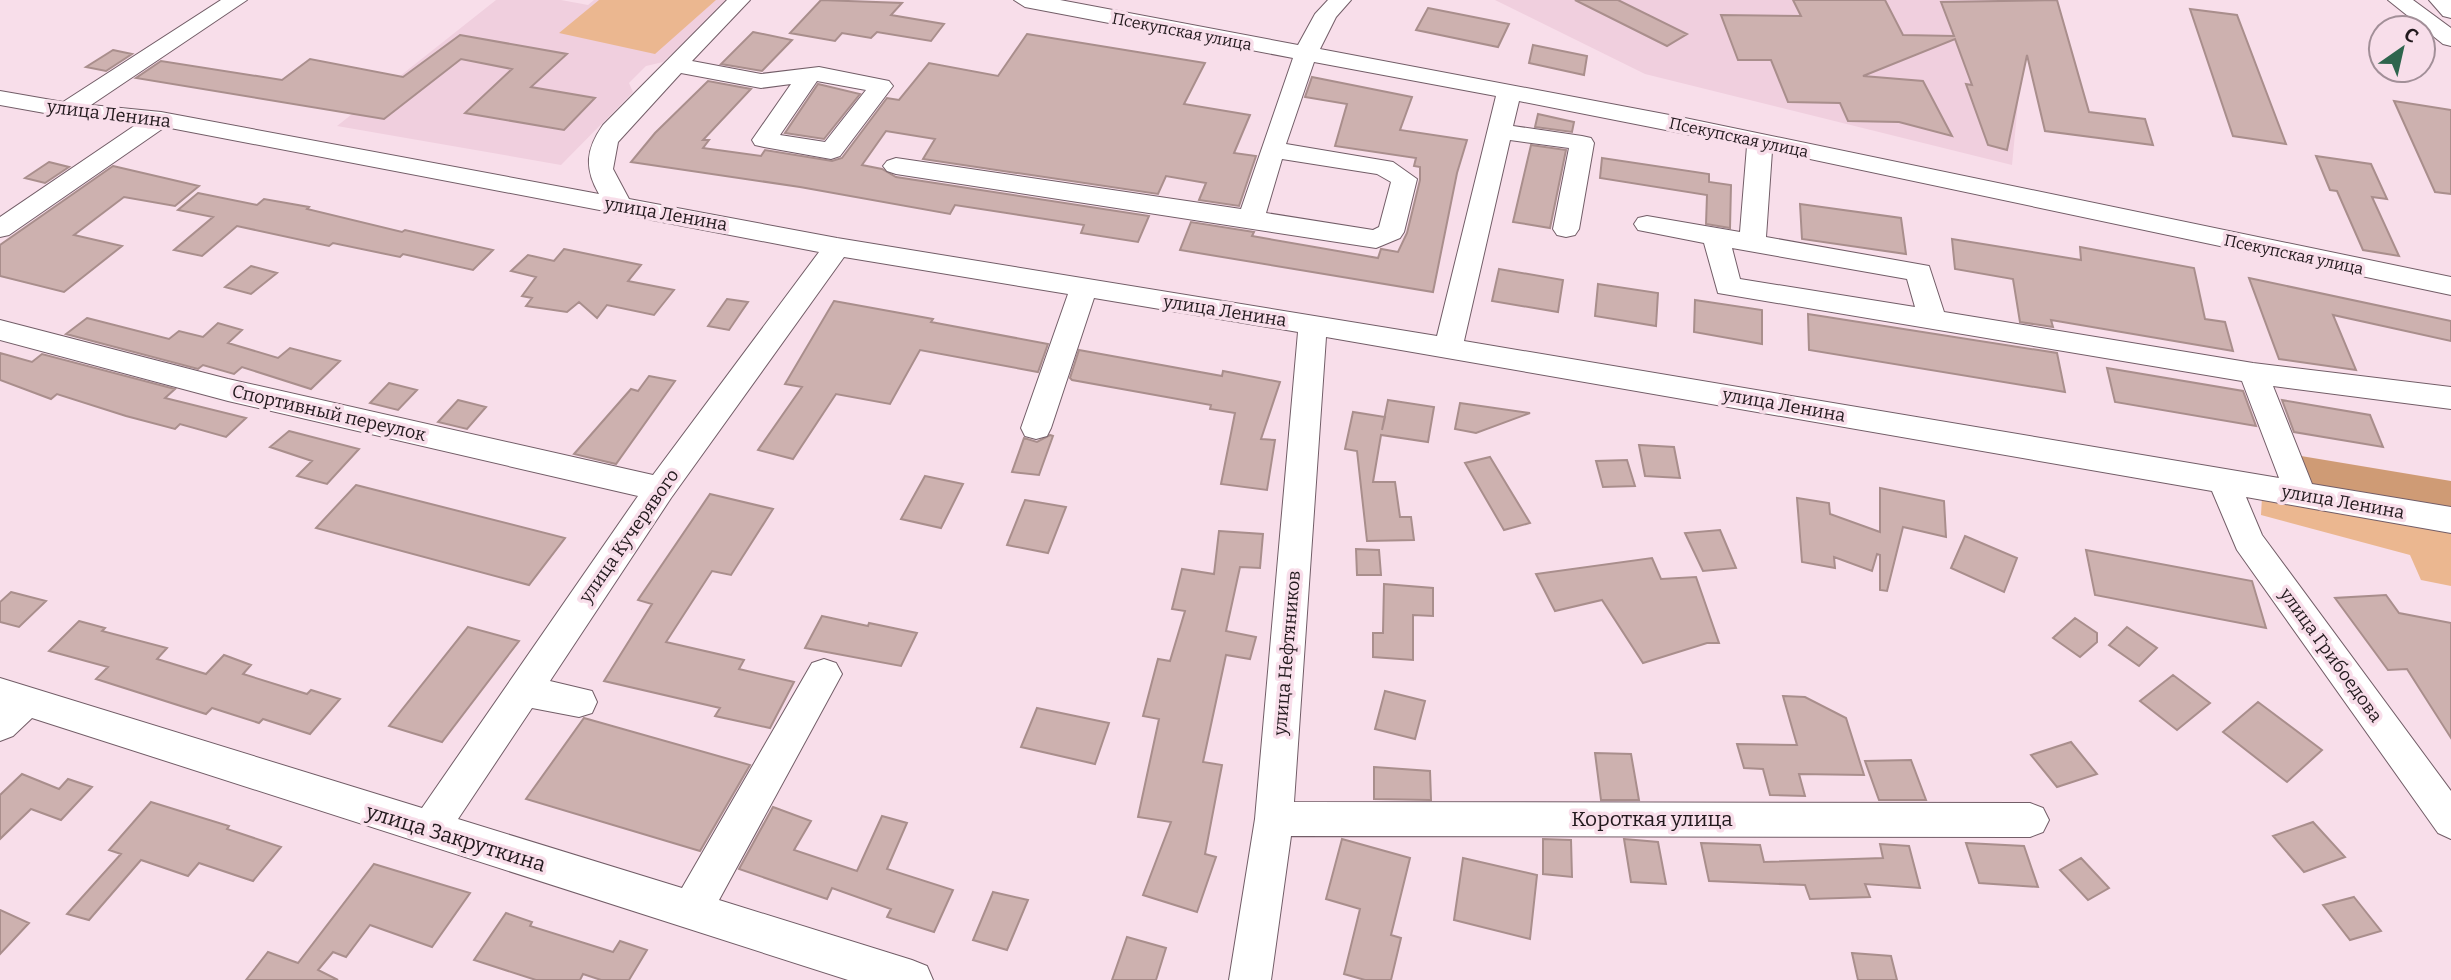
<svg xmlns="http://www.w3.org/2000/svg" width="2451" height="980" font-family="Bitter,serif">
<rect width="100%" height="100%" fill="#f8deea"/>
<path fill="#f0cfde" d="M496,0H561L588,5L594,0H728L663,62L646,66L629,83L633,92L561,165L337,126Z
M1495,0H2006L2020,82L2012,165L1645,74Z"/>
<path fill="#ebb790" d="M599,0H716L655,54L559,33Z
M2262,497L2451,529V586L2421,580L2410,555L2261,515Z"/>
<path fill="#cf9b75" d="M2301,456L2451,481V512L2312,488Z"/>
<path fill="#cdb1af" stroke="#a98e8c" stroke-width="2" d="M821,0L902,3L891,15L944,24L931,41L877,32L871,38L842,33L835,41L790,33Z
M1575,0H1618L1687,34L1667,46Z
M1793,0H1885L1903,35L1954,36L1941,2L2057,0L2089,112L2145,119L2153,145L2045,131L2027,55L2007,150L1988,145L1966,84L1972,85L1955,39L1863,76L1923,81L1952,136L1899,122L1848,121L1840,103L1788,102L1771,60H1738L1721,15L1801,16Z
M1428,8L1509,24L1498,47L1416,30Z
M2190,9L2237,15L2286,144L2233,136Z
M753,32L792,40L762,71L721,64Z
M1027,34L1205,63L1184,104L1250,115L1234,153L1256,156L1239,206L1199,200L1206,183L1166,176L1158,194L923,159L935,139L886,131L862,165L882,169L896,177L1149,216L1138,242L1081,233L1084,225L955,205L950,214L800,187L631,162L655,133L708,81L751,89L703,140H709L703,148L761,156L765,150L832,161L842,158L887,98L899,100L929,63L998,76Z
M460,35L567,54L531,87L595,98L564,130L465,113L512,69L461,59L384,119L136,78L161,61L282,80L310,59L403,77Z
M1533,45L1587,56L1584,75L1529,63Z
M113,50L132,54L106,71L86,67Z
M1312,77L1412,97L1400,130L1467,140L1457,173L1433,292L1180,250L1191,222L1254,232L1252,236L1378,258L1381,249L1398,252L1407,233L1420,180V167L1414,166L1416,158L1335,146L1347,104L1305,97Z
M818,84L860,94L824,139L785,133Z
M2394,101L2451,110V194L2435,192Z
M1538,114L1574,122L1572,132L1535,127Z
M1531,145L1566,150L1550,228L1513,222Z
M2316,156L2371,164L2387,199L2372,197L2399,256L2363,250L2337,191L2330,190Z
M1602,158L1709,174V182L1731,185L1730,228L1706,224L1707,195L1600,178Z
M49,162L69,167L45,183L25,178Z
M113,166L199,186L175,206L124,197L74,235L122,246L64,292L0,276V245Z
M198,193L257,205L264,199L309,207L307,209L402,232L405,230L493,250L473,270L403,254L400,257L333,243L329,246L237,226L202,256L174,250L213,217L178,210Z
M1800,204L1901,218L1906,254L1802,239Z
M1952,239L2081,260L2080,247L2194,268L2205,319L2225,322L2233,351L2051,320L2053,327L2020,322L2013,279L1955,269Z
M564,249L641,265L628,281L674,290L654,315L607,305L597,318L579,302L567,312L526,306L532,298L522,296L536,277L511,271L528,255L554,261Z
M251,266L277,273L251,294L225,287Z
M1499,269L1563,280L1558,312L1492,301Z
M2249,278L2451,321V341L2333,315L2356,370L2279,359Z
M1598,284L1658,293L1656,326L1595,316Z
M727,299L748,302L729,330L708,326Z
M1695,300L1762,310V344L1694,332Z
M834,301L933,319L931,322L1048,344L1038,372L920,350L890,404L836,394L793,459L758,450L802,387L785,384Z
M1808,314L2057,353L2065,392L1809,350Z
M87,318L169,339L179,331L203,337L218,323L242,330L228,343L278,358L290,348L340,361L311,389L242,367L234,374L203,365L198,369L66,334Z
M1079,350L1222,376L1223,371L1280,382L1261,439L1275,440L1267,490L1221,484L1235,413L1210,409L1211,405L1072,380L1070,378Z
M0,353L32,362L42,354L175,389L165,398L246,418L226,437L180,424L175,429L126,416L57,394L51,399L0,380Z
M2107,368L2243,391L2256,426L2115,402Z
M649,376L675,381L616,464L574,454L631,389L638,391Z
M389,383L417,390L398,410L370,403Z
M458,400L486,407L467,429L438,422Z
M1388,400L1434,407L1428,442L1381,435L1373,482H1395L1400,517H1411L1414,540L1367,541L1357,451L1345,449L1353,412L1385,417L1382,430Z
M2282,400L2370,415L2383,447L2294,432Z
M1460,403L1530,413L1476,433L1455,429Z
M289,431L359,449L327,484L297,476L312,461L270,447Z
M1050,435L1053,436L1039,475L1012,472L1024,438L1037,442Z
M1639,445L1674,447L1680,478L1645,476Z
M1490,457L1530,523L1504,530L1465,463Z
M1627,460L1635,486L1603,487L1596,461Z
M925,476L963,484L941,528L901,519Z
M356,485L565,538L529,585L316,528Z
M1880,488L1944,501L1946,537L1903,527L1887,591L1880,590V555L1877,554L1872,571L1834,557L1835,568L1802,562L1797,498L1829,503L1830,514L1880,532Z
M710,494L773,509L731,575L712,571L666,642L744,660L739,669L794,682L770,728L715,716L720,708L604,681L652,604L638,600Z
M1025,500L1066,507L1048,553L1007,545Z
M1720,530L1736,568L1703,571L1685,533Z
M1219,531L1263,534L1260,568L1240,567L1226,631L1256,637L1250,659L1226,655L1203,762L1222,765L1205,854L1216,857L1197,912L1143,895L1171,822L1138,817L1159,719L1143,716L1158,659L1170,661L1185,611L1172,609L1182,569L1214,574Z
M1965,536L2017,558L2004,592L1951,568Z
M1356,549L1379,550L1381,575H1357Z
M2086,550L2252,581L2266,628L2095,595Z
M1652,558L1661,579L1696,577L1719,643H1707L1643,663L1602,600L1555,611L1536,574Z
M1384,584L1433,588V616L1413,615V660L1373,657V633H1383Z
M11,592L46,601L19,627L0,622V602Z
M2386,595L2399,613L2451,623V738L2407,669L2388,670L2335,598Z
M822,616L868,626L869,623L917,633L901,666L805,648Z
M2075,618L2097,633V642L2080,657L2053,638Z
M79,621L105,628L102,631L167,648L157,659L206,674L224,655L251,665L243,674L307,694L311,690L340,699L310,734L263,719L259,723L212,708L206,714L96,679L108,667L49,651Z
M468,627L519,641L442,742L389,726Z
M2127,627L2157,648L2139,666L2109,645Z
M2173,675L2210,703L2177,730L2140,701Z
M1385,691L1425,701L1415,739L1375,729Z
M1783,696L1805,697L1846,718L1864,775L1799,774L1805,796L1770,795L1763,769L1744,768L1737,744L1797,745Z
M2258,702L2322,750L2287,782L2223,732Z
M1037,708L1109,723L1095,764L1021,747Z
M584,718L750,765L700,851L526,799Z
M2071,742L2097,774L2057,787L2031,755Z
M1595,753L1631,754L1639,800H1601Z
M1911,760L1926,800H1879L1865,761Z
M1374,767L1430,771L1431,800L1374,799Z
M22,774L59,789L68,779L92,787L61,820L31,809L0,839V795Z
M151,802L229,826L227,829L281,847L253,881L199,863L188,876L141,860L89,920L67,914L121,854L109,850Z
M773,807L811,821L794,850L857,871L882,816L907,823L887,869L953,890L934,932L887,917L891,909L832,888L827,899L739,869Z
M2313,822L2345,857L2304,872L2273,836Z
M1342,839L1410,858L1391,935L1401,938L1391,980H1365L1344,974L1360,909L1326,899Z
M1543,839L1571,840L1572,877L1543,874Z
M1624,839L1658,842L1666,884L1631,882Z
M1701,843L1760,845L1764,862L1883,858L1880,844L1909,846L1920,888L1865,884L1870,897L1810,899L1805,885L1709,881Z
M1966,843L2024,846L2038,887L1979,883Z
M1463,858L1537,875L1530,939L1454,920Z
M2081,858L2109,888L2088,900L2060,870Z
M374,864L470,893L432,947L370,925L346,957L333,952L318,970L338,980H246L268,952L298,963Z
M993,892L1028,900L1007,950L973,940Z
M2354,897L2381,931L2350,940L2323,905Z
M0,910L29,923L0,954Z
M506,913L532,922L530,926L613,952L620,941L647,950L629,980H601L583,974L580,980H536L474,960Z
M1127,937L1166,948L1156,980H1112Z
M1852,953L1891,956L1897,980H1858Z"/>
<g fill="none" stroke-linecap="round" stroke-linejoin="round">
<g stroke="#725d67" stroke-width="2">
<path id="minor" d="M221,0H247L91,105L161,112L599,194C584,168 586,149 603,125L727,0H750L692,61L761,74L819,67L889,81L893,86L840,156L831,159L764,147L755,145L752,140L791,84L761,88L681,73L618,142L613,169L629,199L837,238L1437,336L1496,96L1314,62L1286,144L1393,162L1417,179L1404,232L1400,238L1376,248L896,174L887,171L883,166L887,161L896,158L1241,209L1293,58L1025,7L1014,0H1060L1298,45L1315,14L1328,0H1351L1336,17L1320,49L1680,117L2451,277V295L1772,151L1766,237L1929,266L1944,312L2253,363L2451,387V409L2273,386L2312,484L2451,507V533L2246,497L2262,535L2451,791V839L2438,833L2237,550L2212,491L1326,337L1294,802L2030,803L2043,808L2049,820L2043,832L2030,837L1291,836L1271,980H1229L1255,819L1298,332L1094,298L1051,428L1047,436L1036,439L1025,436L1021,428L1068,294L844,257L671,498L550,681L592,691L597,702L592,713L579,717L532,708L458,819L682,888L812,663L824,659L836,663L842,674L719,900L912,960L927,966L933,980H848L32,718L13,736L0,741V678L422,808L638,496L228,401L0,340V320L228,379L653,475L819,252L165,127L9,235L0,237V217L137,124L67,117L0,105V91L63,102ZM817,81L866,90L825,142L780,135ZM1519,101L1747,146L1740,232L1647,216L1638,218L1634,224L1638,230L1704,243L1718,293L2242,381L2279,478L1464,341L1510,140L1569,148L1553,229L1557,235L1566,237L1575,235L1579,229L1594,143L1591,138L1582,136L1513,126ZM1282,159L1377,174L1391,182L1379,227L1373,230L1266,213ZM1732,248L1907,279L1915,307L1740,279Z
M2388,0H2413L2451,28V46L2443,44Z
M2429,0H2451V18L2443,16Z"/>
</g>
<use href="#minor" fill="#fff" fill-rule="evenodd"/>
</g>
<g text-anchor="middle" stroke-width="7" stroke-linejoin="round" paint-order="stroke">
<g font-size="16" fill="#22191d" stroke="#f8deea">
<text transform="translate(1182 31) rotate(11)" y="6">Псекупская улица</text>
<text transform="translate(1739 137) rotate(12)" y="6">Псекупская улица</text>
<text transform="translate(2294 254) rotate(12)" y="6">Псекупская улица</text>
</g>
<g font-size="18" fill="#22191d" stroke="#f8deea">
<text transform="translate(109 114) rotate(7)" y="6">улица Ленина</text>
<text transform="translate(666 214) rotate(10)" y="6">улица Ленина</text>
<text transform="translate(1225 311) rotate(9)" y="6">улица Ленина</text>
<text transform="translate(1784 405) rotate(10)" y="6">улица Ленина</text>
<text transform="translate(329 413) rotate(13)" y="6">Спортивный переулок</text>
<text transform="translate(2343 502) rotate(10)" y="6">улица Ленина</text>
<text transform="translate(629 536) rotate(-55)" y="6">улица Кучерявого</text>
<text transform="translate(1287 653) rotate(-85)" y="6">улица Нефтяников</text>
<text transform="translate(2331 655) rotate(54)" y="6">улица Грибоедова</text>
</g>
<g font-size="21" fill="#22191d" stroke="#f8deea">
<text x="1652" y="826">Короткая улица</text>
<text transform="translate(456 838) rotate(17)" y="7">улица Закруткина</text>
</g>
</g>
<g transform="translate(2402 49) rotate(34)"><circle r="33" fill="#f8deea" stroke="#a28f98" stroke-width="2"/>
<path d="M0-5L12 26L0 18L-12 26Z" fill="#2e654d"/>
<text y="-10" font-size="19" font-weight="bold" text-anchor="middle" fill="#22191d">С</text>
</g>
</svg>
